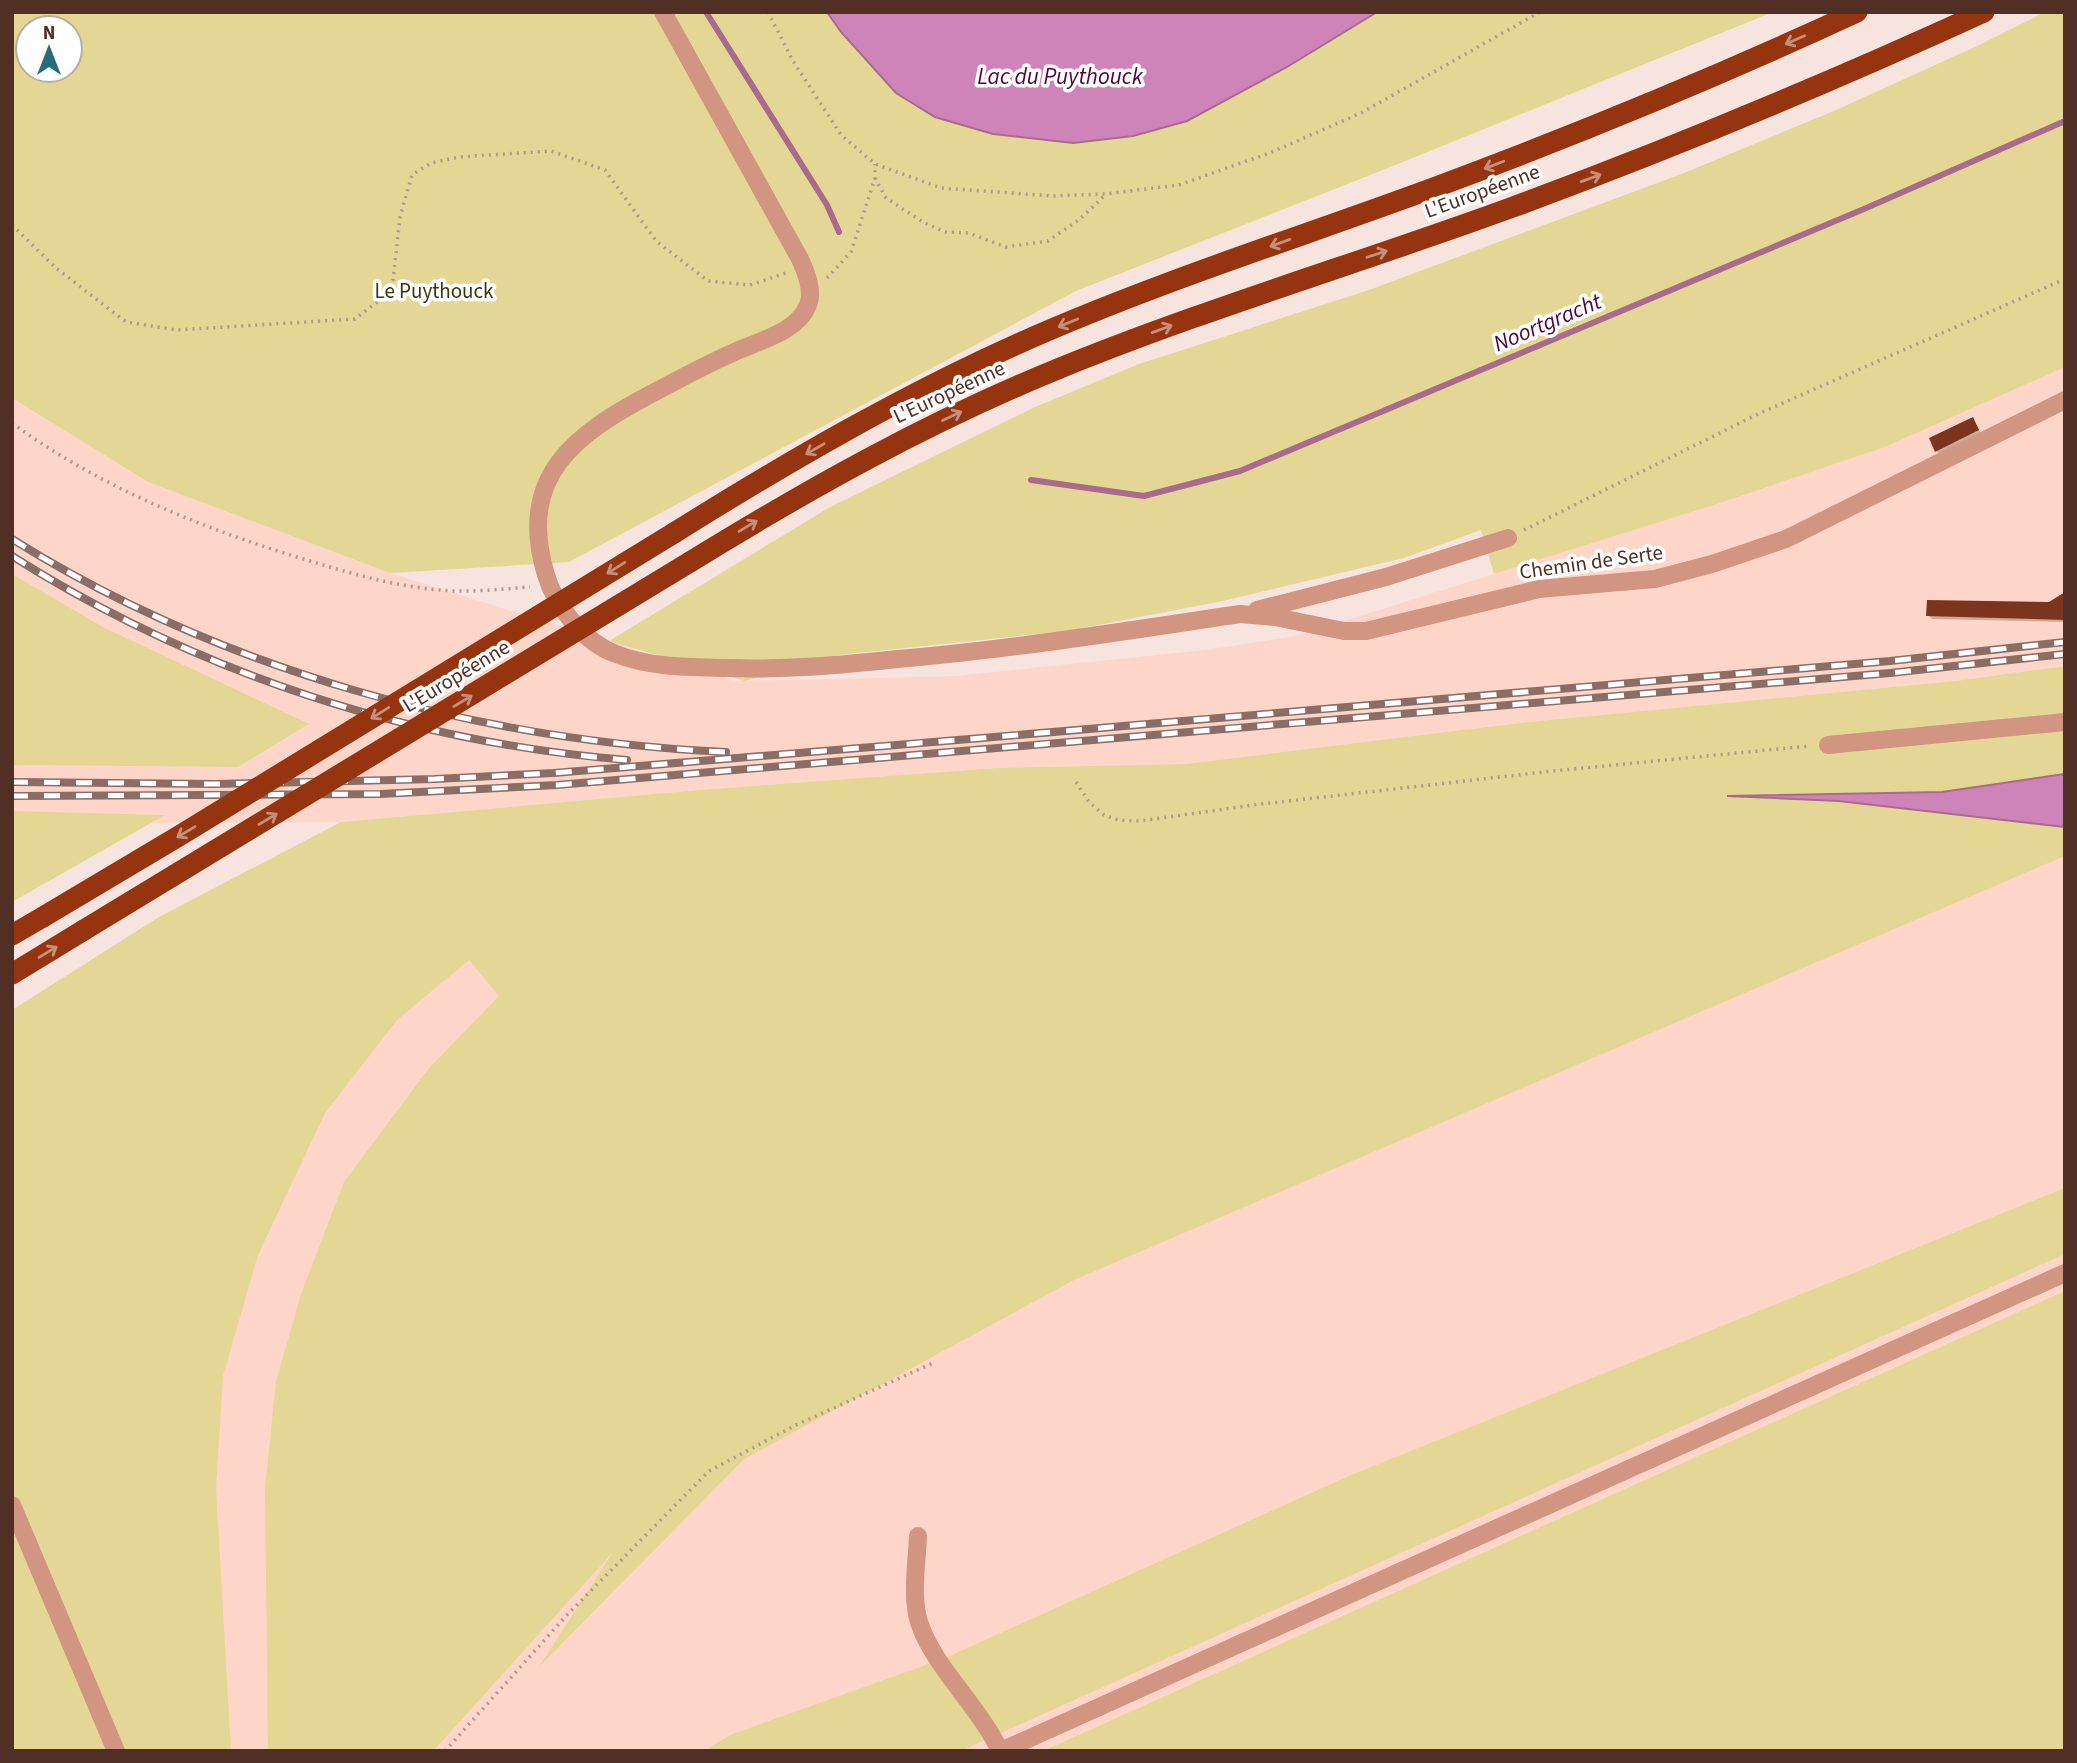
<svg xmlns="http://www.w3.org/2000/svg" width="2077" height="1763" font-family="'Source Sans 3',sans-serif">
<rect width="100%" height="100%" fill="#f7e4df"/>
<path fill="#fdd6c9" d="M2065,367V666L1955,681L1529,722L1185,764L996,768L699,790L341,822L12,824V765L238,767L105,628L12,574V398L148,482L390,573L736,681L956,676L1205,650L1296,636L1717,504L1885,447Z
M2065,735V1751H12V1125L212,901Z"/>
<path fill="#e4d795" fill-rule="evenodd" d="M12,12H1773L1383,170L1076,291L569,562L390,573L148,482L12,398ZM28,28H70V70H28Z
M2045,12H2065V367L1885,447L1717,504L1494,574L1481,530L1404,558L1223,601L1067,631L838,655L745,681L609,641L830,507L1035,407L1139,364L1369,290L1684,173L1836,110L1977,46Z
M12,574L105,628L309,724L238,767L12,765Z
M2065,666V856L1074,1280L744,1459L539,1667L613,1552L436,1748L428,1751H268L265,1488L276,1381L301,1294L344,1182L429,1068L499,996L469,960L397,1020L325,1113L258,1255L223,1376L216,1488L231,1751H12V1010L159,917L341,822L699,790L996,768L1185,764L1529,722L1955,681Z
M12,811L165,815L12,902Z
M2065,1188V1254L961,1751H704L730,1735L945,1658L1351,1475Z
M2065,1291V1751H1043Z"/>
<path fill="#cf84b9" stroke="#a96a8c" stroke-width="2" d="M827,12H1377L1287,67L1187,121L1133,136L1073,143L993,134L935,117L896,93L841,32Z
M2065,774L2064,827L1839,801L1727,796L1942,792Z"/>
<path fill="#0003" d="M1973,420L1981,433L1939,454L1937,451Z
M2065,598V622L1932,619L1928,615L2050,604Z"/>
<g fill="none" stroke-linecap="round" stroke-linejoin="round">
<path stroke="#a96a8c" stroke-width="6" d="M706,12L827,205L839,232
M1031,480L1144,496L1240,471L1864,209L2065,121"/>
</g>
<path fill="#7d341c" d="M1973,417L1979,430L1935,452L1929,438Z
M2065,592V620L1926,616L1927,600L2049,602Z"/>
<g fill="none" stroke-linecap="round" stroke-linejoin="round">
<path stroke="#b19891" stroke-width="3.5" stroke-dasharray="2 5" stroke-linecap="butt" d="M768,12L793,61L841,135L875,164L941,188L1053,196L1105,194L1179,185L1272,152L1361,113L1540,12
M875,178L886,198L923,222L945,232L969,233L1006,247L1048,241L1080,219L1105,195
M12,225L56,268L126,322L177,330L355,319L377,302L393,280L400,217L412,175L431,163L459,157L551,151L605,170L656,241L708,281L750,285L786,273
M827,278L851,252L875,178V164
M12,423C98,486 199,527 300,558C347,572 391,586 440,590C469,593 500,589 530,587
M1524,530L1758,414L2065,279
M1076,782L1089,802L1104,815L1118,820L1140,821L1253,805L1553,771L1809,746
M445,1751L567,1615L709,1471L796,1425L933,1363"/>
<path stroke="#d19581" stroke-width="18" d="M663,12L800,259C806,272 814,291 808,305C798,331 762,340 739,350C709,363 681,378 653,393C575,434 516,476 546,575C555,606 585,643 616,654C651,668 693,667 729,668C786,670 842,665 898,659C1013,649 1126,631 1240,614L1275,617L1344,631H1366L1539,589L1655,579L1712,564L1786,539L2065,400
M1257,610L1386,577L1508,538
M1828,745L2065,722
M12,1505L116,1751
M918,1536C917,1563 911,1596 919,1622C933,1666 979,1706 1000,1751
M1001,1751L2065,1273"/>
<path stroke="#973410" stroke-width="21" d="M674,533C786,463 901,396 1022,342C1157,282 1298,238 1436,187C1578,134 1719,76 1857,12
M690,562C807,490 926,423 1053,371C1204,309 1360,263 1513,207C1673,148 1829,83 1984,12
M12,935L43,917
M12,974L84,930"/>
<g stroke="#8a6d64" stroke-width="8">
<path id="rail" d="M12,539C221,670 480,741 726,752
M12,556C197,673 409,742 627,760
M12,782L216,784L435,779L554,773L982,738L1890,661L2065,642
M12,796L380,794L557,785L1890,673L2065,654"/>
</g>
<use href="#rail" stroke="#fff" stroke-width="5" stroke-dasharray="16" stroke-linecap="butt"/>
<path stroke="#973410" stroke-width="21" d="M43,917L179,836L674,533
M84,930L690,562"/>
</g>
<defs><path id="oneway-shaft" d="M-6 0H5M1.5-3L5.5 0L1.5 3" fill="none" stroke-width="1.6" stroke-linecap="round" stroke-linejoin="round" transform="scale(1.75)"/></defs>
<g stroke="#c68f7c">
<use href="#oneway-shaft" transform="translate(1795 40) rotate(156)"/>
<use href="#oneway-shaft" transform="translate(1494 165) rotate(159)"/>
<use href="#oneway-shaft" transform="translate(1591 178) rotate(-20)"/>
<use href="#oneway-shaft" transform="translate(1280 243) rotate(160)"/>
<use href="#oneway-shaft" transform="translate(1377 254) rotate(-18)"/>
<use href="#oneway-shaft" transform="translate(1068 323) rotate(158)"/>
<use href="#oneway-shaft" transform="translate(1162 329) rotate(-20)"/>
<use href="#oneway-shaft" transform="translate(952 416) rotate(-25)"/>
<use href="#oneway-shaft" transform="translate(815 449) rotate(150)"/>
<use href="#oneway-shaft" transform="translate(748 526) rotate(-31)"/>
<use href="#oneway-shaft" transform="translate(616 568) rotate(148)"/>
<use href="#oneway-shaft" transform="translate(463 701) rotate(-31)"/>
<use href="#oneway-shaft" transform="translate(380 713) rotate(148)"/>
<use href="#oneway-shaft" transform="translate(268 819) rotate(-31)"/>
<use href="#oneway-shaft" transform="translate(186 832) rotate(149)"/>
<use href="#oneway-shaft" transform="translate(48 952) rotate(-31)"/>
</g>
<g text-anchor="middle" stroke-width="7" stroke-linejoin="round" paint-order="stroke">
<g font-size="21" fill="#512f24" stroke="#fff">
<text transform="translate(1482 191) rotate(-20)" y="7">L'Européenne</text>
<text transform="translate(949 392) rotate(-25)" y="7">L'Européenne</text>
<text transform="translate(1591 562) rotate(-8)" y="7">Chemin de Serte</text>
<text transform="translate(456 676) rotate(-31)" y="7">L'Européenne</text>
</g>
<g font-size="21" fill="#3d360e" stroke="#fff">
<text x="434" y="298">Le Puythouck</text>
</g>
<g font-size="23" font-style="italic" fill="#4b063d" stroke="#fff">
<text x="1060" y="84">Lac du Puythouck</text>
<text transform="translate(1547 322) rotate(-23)" y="8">Noortgracht</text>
</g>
</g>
<rect width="2077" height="1763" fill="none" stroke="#512f24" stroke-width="28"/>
<g transform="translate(49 49)"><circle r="33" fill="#ffffff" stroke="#b9aca7" stroke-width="2"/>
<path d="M0-5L12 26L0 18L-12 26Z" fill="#286b7d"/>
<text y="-10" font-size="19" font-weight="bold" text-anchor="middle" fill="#512f24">N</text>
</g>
</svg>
